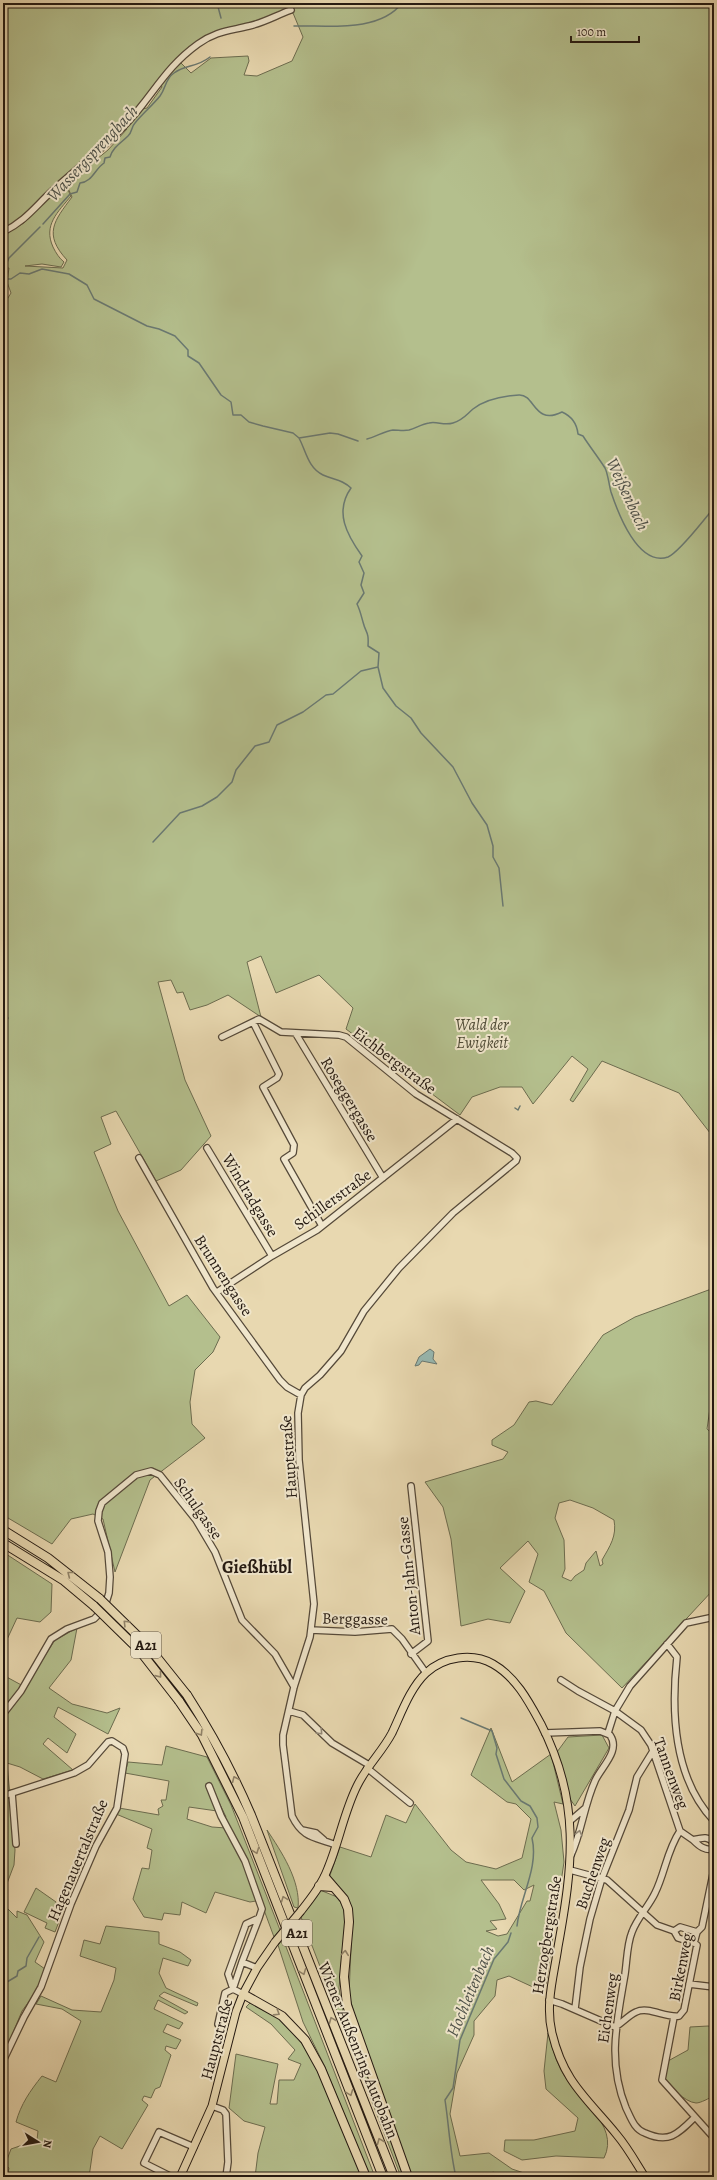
<svg xmlns="http://www.w3.org/2000/svg" width="717" height="2180" font-family="Alegreya,serif">
<rect width="100%" height="100%" fill="#e8d8b0"/>
<filter id="stains"><feTurbulence type="fractalNoise" baseFrequency=".005" numOctaves="4"/><feColorMatrix values="0 0 0 0 .2 0 0 0 0 .09 0 0 0 0 .02 0 0 0 .5 -.17"/></filter>
<radialGradient id="worn" r=".72"><stop offset=".6" stop-color="#630" stop-opacity="0"/><stop offset="1" stop-color="#630" stop-opacity=".3"/></radialGradient>
<path fill="#b4bf8d" stroke="#6c6c4f" fill-rule="evenodd" d="M3,3H714V1138L679,1093L602,1061L573,1102L570,1100L588,1069L572,1056L533,1104L522,1087H500L472,1097L460,1115L346,1029L353,1008L319,975L276,993L261,956L247,962L261,1017L228,995L207,1005L190,1010L183,992L177,993L171,980L158,982L185,1080L211,1136L181,1170L156,1181L116,1111L101,1117L111,1144L94,1152L118,1211L169,1306L187,1295L220,1337L213,1352L195,1370L190,1402L192,1424L205,1438L150,1480L115,1572L103,1519L93,1514L71,1519L52,1544L3,1515V306L11,293L7,282L9,268H3V235L24,223L64,182L71,196C58,212 43,225 53,247C56,253 59,258 64,262L61,267L42,264L25,266L63,268L67,260C43,234 54,221 72,197L64,179L18,224L3,231ZM293,13L303,37L292,61L257,76L244,75L249,61L248,56L211,58L191,73L178,60L204,38L222,29ZM160,83L162,87L147,108L142,109ZM124,127L127,129L108,150L92,163L91,161Z
M714,1288V1380L707,1429L714,1435V1589L622,1688L566,1633L544,1591L529,1582L538,1554L528,1541L500,1568L525,1591L510,1623L488,1619L461,1626L451,1539L443,1507L425,1482L503,1459L508,1452L492,1445V1440L514,1425L529,1402L536,1401L552,1405L603,1335L635,1317ZM570,1500L593,1508L614,1520C617,1536 610,1546 602,1560L603,1564L600,1566L596,1551L586,1563L584,1570L575,1576L571,1581L562,1577L565,1569L564,1540L555,1518L559,1503Z
M3,1552L52,1584L51,1612L40,1622L17,1618L3,1648Z
M77,1628L71,1660L49,1688L72,1704L107,1713L120,1708L108,1734L58,1707L54,1717L76,1734L67,1753L48,1738L43,1744L73,1770L43,1779L20,1767L7,1763L15,1850L14,1865L3,1894V1675L25,1687L55,1640Z
M491,1728L512,1782L551,1754L563,1804L554,1802L561,1830L564,1862L546,1984L537,1982L535,1988L509,1976L497,1980L495,1996L474,2021V2035L457,2073L450,2114L460,2156L489,2153L512,2169L527,2174C517,2180 503,2177 493,2172L486,2177H411L357,2024L349,1995L352,1924L329,1878L340,1847L371,1857L386,1815L406,1823L415,1804L451,1850L466,1862L496,1869L522,1858L531,1819L516,1804L507,1802L471,1775ZM481,1880H514L524,1890L534,1885L530,1901H527L507,1934L498,1936L486,1931L497,1929L490,1921L506,1919L499,1904Z
M602,1735L609,1748L575,1806L570,1799L557,1752L568,1737Z
M166,1746L207,1757L231,1805L280,1930L274,1937L264,1910L256,1901L250,1902L215,1892L206,1913L182,1902L180,1915L164,1913L162,1920L144,1917L133,1899L142,1868L149,1869L152,1850L147,1848L152,1829L116,1814L119,1808L159,1815L158,1809L163,1806L161,1800H166L169,1781L125,1773L128,1762L162,1765ZM214,1792L226,1817L224,1819L226,1828L212,1827L187,1819L189,1807L217,1811Z
M267,1830C281,1851 301,1881 298,1908L294,1907Z
M36,1888L56,1902L55,1907L63,1911L55,1932L45,1928L47,1923L24,1912Z
M320,1890L337,1897L344,1908L345,1923L339,1988L343,2012L405,2177H401L301,1917Z
M3,1904L17,1918V1911L27,1915L44,1942L35,1962L45,1969L39,1988L22,2011L3,2057Z
M106,1926L159,1932V1944L180,1952L191,1960L188,1966L163,1958L159,1973L166,1988L198,2003L197,2006L164,1992L159,1996L188,2012L185,2014L158,2000L154,2009L183,2023L179,2029L167,2024L163,2032L181,2040L176,2049L166,2046L165,2050L171,2055L160,2087L155,2089L151,2098L144,2096L142,2100L148,2105L122,2149L100,2136L93,2149L89,2177H7L9,2168L5,2165L11,2149L37,2140L38,2131L16,2122C21,2104 30,2091 42,2076L56,2082L81,2021L62,2009L36,2004L41,1996L72,2010L101,2012L114,1980L116,1968L80,1956L84,1940L100,1944Z
M283,1939L375,2177H370L324,2065L303,2022L278,1945Z
M250,2003C263,2009 276,2015 286,2025C320,2056 344,2134 362,2177H255L258,2153L265,2127L244,2121L229,2108L236,2054L278,2064L270,2104H277L279,2080H294L301,2064L288,2059L295,2050L271,2024L246,2007Z
M708,2026L714,2027V2096C709,2098 701,2103 696,2103C684,2102 670,2086 664,2077L668,2061L688,2050L690,2027Z
M548,2033C552,2045 555,2059 561,2070C574,2097 621,2124 604,2158L556,2156L522,2160L504,2151L505,2140H534L575,2131L578,2118L546,2089L544,2071Z"/>
<path fill="#98b9b2" stroke="#6a7972" d="M430,1349L434,1352L433,1359L437,1364L422,1361L419,1365L415,1366L419,1357Z"/>
<g fill="none" stroke-linecap="round" stroke-linejoin="round">
<path stroke="#6a7972" stroke-width="1.5" d="M217,3L221,18
M294,26C327,25 379,33 402,3
M43,224L70,194L77,192L80,183C92,182 95,169 104,163L105,158L110,157C113,147 121,143 128,136C132,133 131,127 135,123C143,113 152,106 160,96C166,88 165,79 174,73C186,64 196,68 210,57
M3,267H5L9,258L40,227
M3,279H11L20,273L29,274L42,269L69,274L87,285L94,299L147,326L159,329L175,336L188,350V356L199,363L221,395L231,402L233,415H241L249,422L263,426L293,433L299,438L330,433L338,434L358,441
M299,438C306,451 308,468 323,475C334,480 342,479 351,488C334,512 347,535 362,556L359,562L364,573L361,585L364,593L357,604C360,610 361,615 363,622C366,634 369,631 368,646L379,653L378,667L383,688L396,706L411,718L421,733L453,767L472,803L487,825L493,846V857L499,868L503,906
M367,439C375,437 385,431 393,430C398,430 404,431 409,430C416,428 422,424 429,423C437,421 444,426 453,423C463,420 466,415 473,409C486,399 503,396 519,395C535,394 534,426 562,412C571,416 577,424 578,434L583,436C590,447 598,457 605,468C608,474 609,485 611,492C618,513 638,567 668,557C680,552 704,519 714,508
M153,842L180,813L202,806L217,797L232,782L236,770L255,746L269,742L277,725L303,712L326,695L333,694L361,671L378,667
M3,1028L8,1018
M515,1108L518,1110L520,1106
M3,1175L5,1190L3,1203
M461,1718L492,1731L497,1748L496,1754L504,1779L521,1801L530,1806L537,1818L538,1827L532,1838C539,1868 520,1897 517,1926
M3,1986L7,1982L17,1976L18,1971L26,1966L27,1958L39,1937
M456,2177C450,2152 449,2126 445,2100L453,2088L460,2040L494,1959L508,1942L511,1933"/>
<g stroke="#554939" stroke-width="8">
<path id="minor" d="M3,232C25,221 34,208 51,192C83,163 117,138 143,104C161,81 173,62 198,44C216,31 229,31 249,26C263,23 277,15 291,10
M253,1022L279,1074L277,1078L263,1087L294,1145L293,1153L284,1159L322,1226
M296,1034L383,1178
M222,1037L259,1019L281,1032L339,1035L346,1037L416,1094L512,1153L517,1158L516,1161L453,1213L399,1268L364,1311L341,1351L320,1375L305,1388L301,1395L298,1413L299,1460L314,1604L310,1637L294,1687L283,1735V1745L292,1816C303,1839 316,1837 336,1845
M207,1148L272,1256
M139,1158L213,1288L280,1380L287,1387L301,1395
M217,1292L272,1256L317,1230L457,1119
M411,1486L428,1641L411,1654
M311,1630L355,1632L392,1629L402,1639L426,1673
M667,1644L677,1657C671,1712 674,1779 714,1821
M561,1680L578,1691L615,1711L641,1730L651,1745L680,1831L693,1840C701,1838 709,1835 714,1844
M289,1711L303,1715L332,1743L369,1765
M3,1714L21,1691L51,1639L67,1629L94,1619L104,1609L109,1593L110,1577L108,1552L98,1521L99,1511L102,1503L136,1475L151,1471L160,1475L196,1520L215,1552L242,1620L275,1654L294,1687
M545,1733L600,1731L610,1735C621,1751 601,1767 595,1781C584,1805 582,1831 571,1855
M608,1733L615,1711L630,1686L686,1623L714,1617
M367,1768L410,1803
M209,1786L221,1816L245,1861L262,1909L259,1918
M12,1793L16,1844
M3,1796L74,1773L88,1765L108,1742L112,1741L123,1748L125,1754L117,1808L96,1846L71,1904L41,1987L24,2017L3,2061
M570,1821L584,1809
M302,1830L316,1833L324,1840
M680,1831C667,1850 665,1873 655,1893C649,1906 637,1918 632,1932C627,1944 627,1960 625,1974C617,2021 607,2061 626,2108C631,2118 634,2129 645,2133C669,2144 678,2134 695,2117
M693,1840C699,1846 705,1851 714,1849
M570,1870L607,1880L657,1925L674,1931L680,1927L697,1932
M674,1931L678,1938L694,1943
M689,1984L714,1987
M243,1994L233,1989L242,1962L257,1968
M549,2000L562,2004L615,2027C622,2023 629,2015 636,2012C648,2006 666,2018 679,2016L684,2010L697,1945L694,1943L697,1932L702,1927L714,1869
M575,2009L580,1967L590,1919L602,1878L629,1810L637,1777L653,1751
M674,2017L662,2080L714,2138
M218,2024L225,1993L233,1989L228,1974L246,1924L259,1918L242,1962
M212,2106L223,2110L226,2114L228,2162L226,2177
M172,2177L144,2163L159,2132L194,2147"/>
</g>
<g stroke="#241911" stroke-width="9">
<path id="major" d="M301,1911C312,1897 322,1884 328,1868C339,1842 344,1812 357,1786C366,1767 382,1752 392,1733C401,1714 410,1688 426,1673C443,1657 472,1652 493,1664C516,1677 529,1702 541,1724C581,1802 573,1864 558,1947C554,1975 545,2004 552,2033C564,2083 587,2098 617,2135C628,2148 636,2163 645,2177
M180,2177L212,2106L236,2012L243,1994L257,1968L275,1942"/>
</g>
<g stroke="#241911" stroke-width="10">
<path id="highway" d="M3,1530L48,1558L100,1599
M3,1543L63,1580L94,1606
M187,1695C212,1734 233,1773 251,1815L394,2177
M179,1701L202,1735L243,1817L383,2177
M325,1877L344,1899L348,1909L349,1922L344,1977L347,2005L408,2177
M319,1886L332,1887
M243,1994L282,2016L305,2040L321,2069L366,2177"/>
</g>
<use href="#minor" stroke="#f0e6cc" stroke-width="5.5"/>
<use href="#major" stroke="#e8d8b0" stroke-width="7"/>
<use href="#highway" stroke="#e8d8b0" stroke-width="8"/>
<g stroke="#241911" stroke-width="9" stroke-linecap="butt">
<path id="major-bridge" d="M275,1942L301,1911"/>
</g>
<g stroke="#241911" stroke-width="10" stroke-linecap="butt">
<path id="highway-bridge" d="M100,1599L147,1645L187,1695
M94,1606L140,1651L179,1701"/>
</g>
<use href="#major-bridge" stroke="#e8d8b0" stroke-width="7"/>
<use href="#highway-bridge" stroke="#e8d8b0" stroke-width="8"/>
</g>
<defs><path id="oneway-chevron" d="M-2-3.5L2.5 0L-2 3.5" fill="none" stroke-width="1.6" stroke-linecap="round" stroke-linejoin="round"/></defs>
<g stroke="#908268">
<use href="#oneway-chevron" transform="translate(70 1574) rotate(-142)"/>
<use href="#oneway-chevron" transform="translate(126 1623) rotate(-135)"/>
<use href="#oneway-chevron" transform="translate(159 1675) rotate(51)"/>
<use href="#oneway-chevron" transform="translate(200 1733) rotate(58)"/>
<use href="#oneway-chevron" transform="translate(235 1779) rotate(-114)"/>
<use href="#oneway-chevron" transform="translate(256 1851) rotate(69)"/>
<use href="#oneway-chevron" transform="translate(284 1899) rotate(-111)"/>
<use href="#oneway-chevron" transform="translate(345 1953) rotate(-84)"/>
<use href="#oneway-chevron" transform="translate(303 1972) rotate(69)"/>
<use href="#oneway-chevron" transform="translate(277 2013) rotate(32)"/>
<use href="#oneway-chevron" transform="translate(332 2020) rotate(-112)"/>
<use href="#oneway-chevron" transform="translate(350 2093) rotate(69)"/>
<use href="#oneway-chevron" transform="translate(380 2141) rotate(-112)"/>
</g>
<g stroke="#948a78">
<use href="#oneway-chevron" transform="translate(320 1732) rotate(47)"/>
<use href="#oneway-chevron" transform="translate(579 1833) rotate(-76)"/>
</g>
<g text-anchor="middle" stroke-width="4" stroke-linejoin="round" paint-order="stroke">
<g fill="#f0e6cc" stroke="#615649" stroke-width="1">
<rect x="131" y="1632" width="30" height="26" rx="3"/>
<rect x="282" y="1920" width="30" height="26" rx="3"/>
</g>
<g font-size="15" font-weight="bold" fill="#241911">
<text x="146" y="1650">A21</text>
<text x="297" y="1938">A21</text>
</g>
<g font-size="16" font-style="italic" fill="#4f4b36" stroke="#f0e6cc">
<text x="482" y="1030">Wald der<tspan x="482" dy="18">Ewigkeit</tspan></text>
</g>
<g font-size="16" fill="#241911" stroke="#f0e6cc">
<text transform="translate(395 1060) rotate(37)" y="6">Eichbergstraße</text>
<text transform="translate(350 1099) rotate(59)" y="6">Roseggergasse</text>
<text transform="translate(251 1195) rotate(59)" y="6">Windradgasse</text>
<text transform="translate(332 1199) rotate(-36)" y="6">Schillerstraße</text>
<text transform="translate(224 1275) rotate(57)" y="6">Brunnengasse</text>
<text transform="translate(288 1457) rotate(-94)" y="6">Hauptstraße</text>
<text transform="translate(199 1508) rotate(55)" y="6">Schulgasse</text>
<text transform="translate(408 1576) rotate(-96)" y="6">Anton-Jahn-Gasse</text>
<text transform="translate(355 1618) rotate(1)" y="6">Berggasse</text>
<text transform="translate(672 1773) rotate(70)" y="6">Tannenweg</text>
<text transform="translate(77 1860) rotate(-67)" y="6">Hagenauertalstraße</text>
<text transform="translate(592 1873) rotate(-71)" y="6">Buchenweg</text>
<text transform="translate(546 1935) rotate(-81)" y="6">Herzogbergstraße</text>
<text transform="translate(680 1967) rotate(-79)" y="6">Birkenweg</text>
<text transform="translate(607 2008) rotate(-82)" y="6">Eichenweg</text>
<text transform="translate(216 2039) rotate(-75)" y="6">Hauptstraße</text>
<text transform="translate(359 2050) rotate(68)" y="6">Wiener Außenring Autobahn</text>
</g>
<g font-size="17" font-style="italic" fill="#4d5149" stroke="#f0e6cc">
<text transform="translate(92 153) rotate(-47)" y="6">Wassergsprengbach</text>
<text transform="translate(628 494) rotate(65)" y="6">Weißenbach</text>
<text transform="translate(470 1991) rotate(-67)" y="6">Hochleitenbach</text>
</g>
<g font-size="18" font-weight="bold" fill="#241911" stroke="#f0e6cc">
<text x="257" y="1573">Gießhübl</text>
</g>
</g>
<rect width="717" height="2180" fill="none" stroke="#e8d8b0" stroke-width="16"/>
<rect x="4" y="4" width="709" height="2172" fill="none" stroke="#241911" stroke-width="2"/>
<rect x="8" y="8" width="701" height="2164" fill="none" stroke="#241911"/>
<g transform="translate(38 2142) rotate(101)" stroke="#f0e6cc" stroke-width="3" paint-order="stroke">
<path d="M0-3L7 15L0 10L-7 15Z" fill="#241911"/>
<text y="-6" font-size="11" font-weight="bold" text-anchor="middle" fill="#241911">N</text>
</g>
<path d="M571 36v6h68v-6" fill="none" stroke="#241911" stroke-width="2"/>
<text x="577" y="36" font-size="12" fill="#241911" stroke="#f0e6cc" stroke-width="3" paint-order="stroke">100 m</text>
<rect width="100%" height="100%" filter="url(#stains)"/>
<rect width="100%" height="100%" fill="url(#worn)"/>
</svg>
